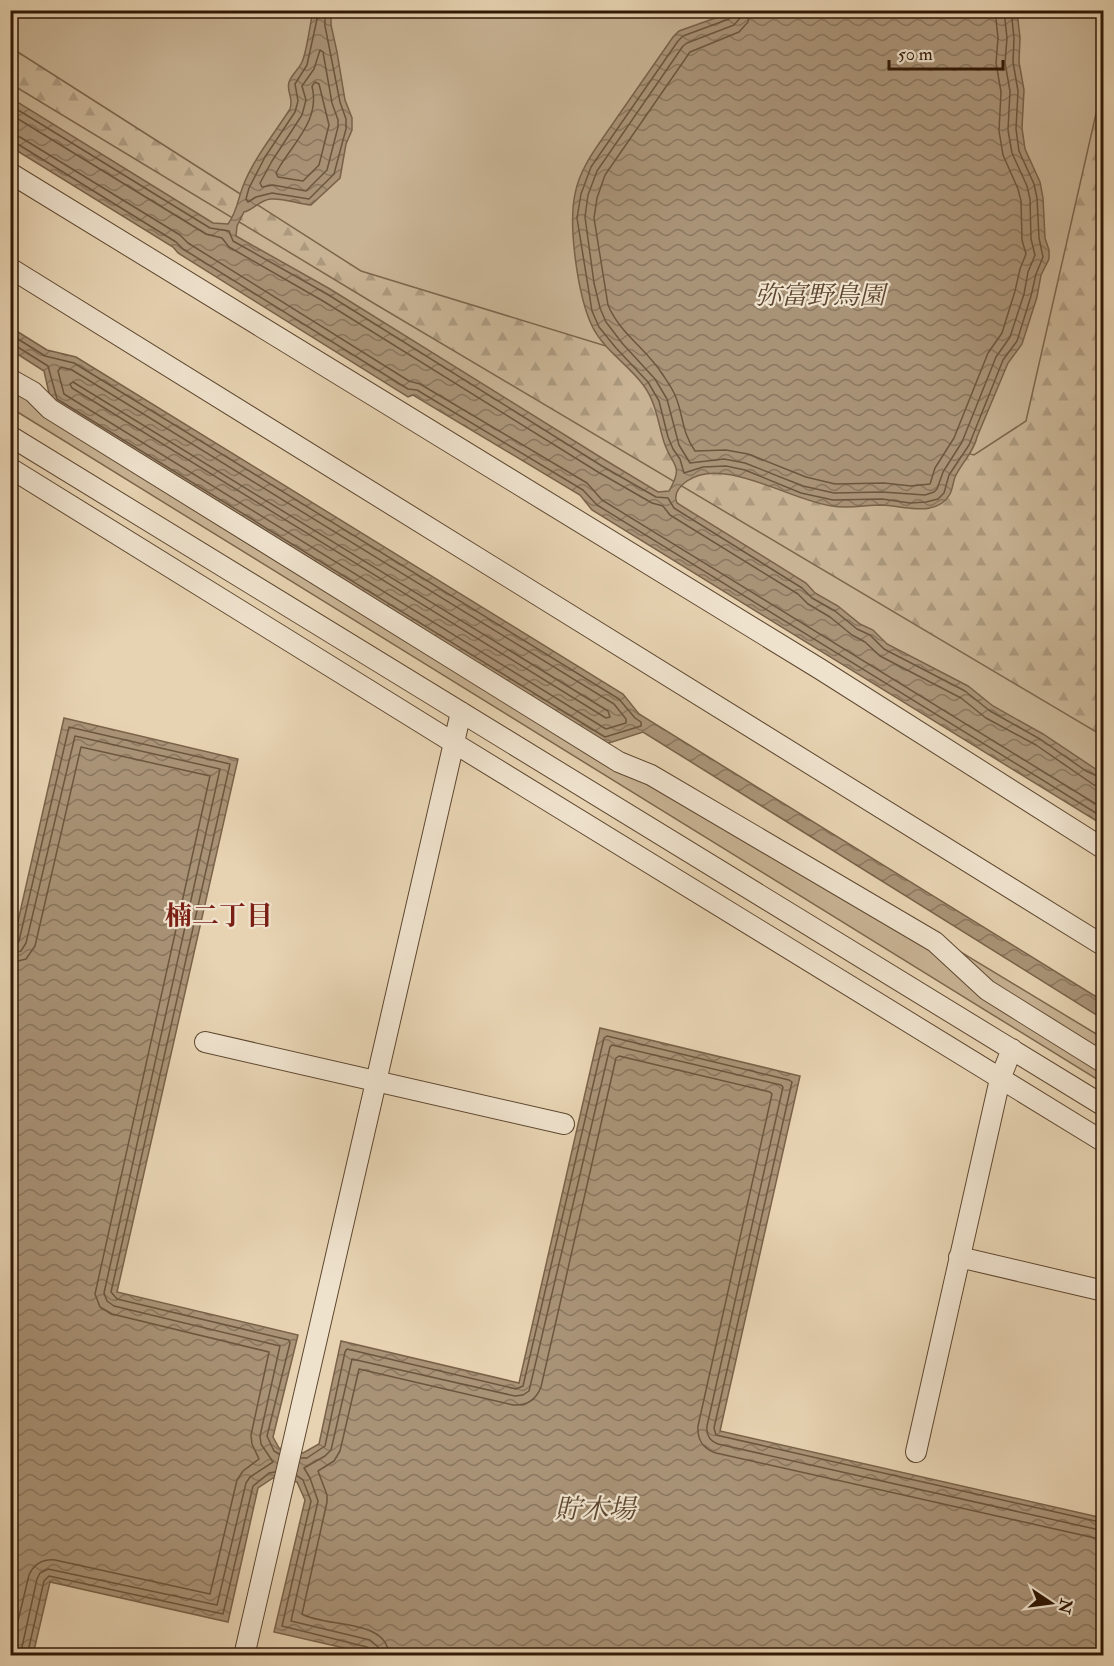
<svg xmlns="http://www.w3.org/2000/svg" width="1114" height="1666" font-family="'IM FELL Double Pica','Noto Serif JP',serif">
<defs>
<pattern id="forest-firs" width="22" height="20" patternUnits="userSpaceOnUse" patternTransform="scale(1.5)"><rect width="22" height="20" fill="#c8b394"/><path d="M5 1l3.5 6h-7zM16 11l3.5 6h-7z" fill="#ac997e"/></pattern>
<pattern id="water-waves" width="16" height="10" patternUnits="userSpaceOnUse" patternTransform="scale(1.5)"><rect width="16" height="10" fill="#a99377"/><path d="M0 5q4-4 8 0t8 0" fill="none" stroke="#8a775f"/></pattern>
</defs>
<rect width="100%" height="100%" fill="#e7d3b2"/>
<filter id="stains"><feTurbulence type="fractalNoise" baseFrequency=".00333" numOctaves="4"/><feColorMatrix values="0 0 0 0 .2 0 0 0 0 .09 0 0 0 0 .02 0 0 0 .5 -.17"/></filter>
<radialGradient id="worn" r=".72"><stop offset=".6" stop-color="#630" stop-opacity="0"/><stop offset="1" stop-color="#630" stop-opacity=".3"/></radialGradient>
<path fill="#c8b394" stroke="#7c664c" stroke-width="1.5" d="M10,11H1103V807L11,130Z
M10,372L615,751L658,769L1103,1038V1083L11,408Z"/>
<path fill="url(#forest-firs)" stroke="#7c664c" stroke-width="1.5" d="M10,47L361,271L913,440L974,455L1026,421L1103,83V736L375,304L11,84Z"/>
<path fill="url(#water-waves)" stroke="#796249" stroke-width="1.5" d="M313,11H331V25L337,52L345,100L352,118V130L346,144L340,178L311,205C298,204 284,198 271,199C259,200 254,210 244,212L237,226L236,236L330,289L605,460L658,492L669,491C684,465 673,467 665,445C658,425 657,404 644,386C629,365 605,351 593,328C578,298 568,227 575,194C580,166 600,143 616,119C635,92 654,64 673,37L679,31L735,11H1017L1020,38L1019,62L1024,90L1022,128L1025,149L1040,182L1043,198L1045,238L1049,250V259L1041,275L1037,297L1022,344L1008,363L977,437C974,452 962,462 955,477C953,482 953,488 950,494C937,518 904,506 882,505C865,505 849,509 832,506C791,501 723,455 687,481C680,486 673,494 677,503L806,583L815,593L838,606L860,624L873,630L887,644L968,686L993,706L1043,734L1103,774V825L592,510L580,495L413,395L408,397L178,253L173,247L11,147V98L213,223L228,224C237,212 238,199 243,186C254,158 274,134 290,109C294,97 286,92 289,82C292,74 299,69 302,62C307,51 310,24 313,11Z
M10,327L47,350L76,357L623,694L639,714L1103,1001V1019L643,732L606,744L51,402L44,371L11,350Z
M64,718L238,759L117,1292L298,1335L273,1437L279,1448L303,1453L319,1444L341,1341L519,1383L600,1028L800,1076L720,1431L1103,1518V1655L379,1656L274,1632L305,1500L297,1482L273,1478L258,1488L228,1622L50,1582L33,1655L11,1656V952Z"/>
<g fill="none" stroke-linecap="round" stroke-linejoin="round">
<path stroke="#6c563e" stroke-width="1.5" d="M319,10L307,65L295,84L298,101L295,112L265,157L249,188L246,199L248,202L256,197L272,193L309,199L334,174L346,129V119L340,102L325,26V10
M733,10V15L729,19L683,36L678,41L591,167L581,194L577,218L592,311L599,327L616,348L648,382L659,401L668,437L673,449L680,459L684,473L703,467L726,466L745,470L801,493L833,500L882,499L910,503L926,502L938,499L944,493L949,475L969,445L1003,360L1017,341L1031,296L1036,274L1043,257L1039,238L1037,198L1034,184L1019,151L1016,129L1018,91L1013,62L1014,38L1011,10
M741,10L740,18L734,25L687,43L683,46L597,171L588,195L585,217L594,283L600,308L606,322L622,343L655,379L667,399L679,445L690,463L724,459L745,463L803,486L834,493L882,492L925,495L934,492L937,489L943,472L962,442L996,357L1010,337L1024,294L1028,272L1035,255L1031,239L1030,199L1027,186L1012,153L1008,130L1010,91L1005,63L1007,38L1004,10
M750,10L748,22L739,32L690,52L605,175L597,198L594,218L608,305C620,334 647,349 663,375C667,381 672,388 675,395C684,416 681,431 695,451L726,450L748,454L806,477L835,484L884,483L911,486L930,484L935,468L954,438L988,353L1002,333L1015,291L1020,269L1026,254L1022,240L1021,201L1018,189L1003,155L999,131L1001,92L996,63L998,38L995,10
M320,50L323,52L332,103L338,120V127L327,170L306,191L273,185L262,187L260,183L272,161L302,115L306,100L302,86L314,69Z
M315,82L319,84L329,125L319,165L303,181L278,177L276,173L280,166C296,140 320,119 312,86Z
M10,105L210,228L229,231L233,241L327,294L602,466L656,497L668,498L674,508L802,588L812,598L835,611L857,629L870,635L884,649L965,691L990,711L1040,739L1086,771L1104,779
M10,114L206,234L222,238L229,247L323,301L598,472L652,503L663,506L670,515L798,594L808,604L830,617L852,635L865,642L880,656L961,698L986,718L1036,745L1094,785L1104,787
M10,135L20,137L180,235L188,243L409,381L420,384L587,483L602,500L1104,809
M10,142L16,143L176,242L183,249L408,389L417,390L583,490L597,505L1104,818
M10,334L45,356L74,363L619,699L635,718L641,722V726L605,737L57,399L48,366L16,346L10,345
M61,367L72,370L614,704L626,719V723L606,729L64,394L58,371Z
M73,382L608,711L610,717L606,718L72,388L70,384Z
M10,946H16L19,941L69,727L230,764L111,1292L117,1299L289,1340L290,1343L267,1436L274,1451L279,1454
M10,954L21,951L26,943L75,736L220,769L104,1293L107,1301L114,1306L280,1346L260,1436L261,1444L273,1462L250,1477L246,1483L217,1605L48,1569L40,1573L37,1579L20,1656
M10,963L26,959L35,946L81,747L210,776L95,1294L100,1307L112,1314L269,1352L251,1435L252,1444L259,1459L243,1471L237,1480L210,1594L55,1560C43,1559 34,1564 29,1575L10,1654
M301,1458H307L325,1446L345,1352L347,1349L516,1389L523,1386L604,1038L607,1036L789,1080L792,1082L714,1428L716,1435L1104,1523
M297,1476L303,1480L311,1501L282,1626L367,1647L371,1650L372,1656
M27,1656L44,1581L49,1576L223,1614L253,1486L269,1473L275,1472
M380,1656L378,1647L370,1640L291,1621L318,1501L310,1478L304,1468L325,1456L331,1450L352,1359L515,1396L523,1395L529,1391L610,1047L612,1045L781,1085L783,1087L707,1426C706,1435 710,1441 718,1444L1104,1531
M389,1656C388,1618 326,1628 302,1614L327,1502V1495L318,1471L334,1461L340,1451L359,1369L513,1405C527,1406 536,1400 541,1387L616,1058L619,1056L770,1092L772,1094L698,1426C697,1439 703,1449 716,1453L1104,1540"/>
<g stroke="#5e4730" stroke-width="22">
<path id="minor" d="M10,173L820,669L1104,849
M10,268L1104,946
M10,379L33,392L50,409L619,762L651,775L935,942L987,990L1104,1063
M10,436L1104,1106
M10,468L454,743L1104,1142
M205,1042L564,1124
M959,1257L1104,1291
M916,1452L1000,1079L1012,1049
M244,1656L461,712"/>
</g>
<use href="#minor" stroke="#efe2cd" stroke-width="20"/>
</g>
<g text-anchor="middle" stroke-width="4.5" stroke-linejoin="round" paint-order="stroke">
<g font-size="26" font-style="italic" fill="#5e462f" stroke="#efe2cd">
<text x="820" y="304">弥富野鳥園</text>
</g>
<g font-size="27" font-weight="bold" fill="#7a1f14" stroke="#efe2cd">
<text x="219" y="925">楠二丁目</text>
</g>
<g font-size="27" font-style="italic" fill="#604932" stroke="#efe2cd">
<text x="595" y="1518">貯木場</text>
</g>
</g>
<rect width="1114" height="1666" fill="none" stroke="#e7d3b2" stroke-width="36"/>
<rect x="12" y="12" width="1090" height="1642" fill="none" stroke="#301804" stroke-width="3"/>
<rect x="18" y="18" width="1078" height="1630" fill="none" stroke="#301804" stroke-width="1.5"/>
<g transform="translate(1051 1603) rotate(103)" stroke="#efe2cd" stroke-width="4.5" paint-order="stroke">
<path d="M0-4.5L10 22L0 15L-10 22Z" fill="#301804"/>
<text y="-9" font-size="16" font-weight="bold" text-anchor="middle" fill="#301804">N</text>
</g>
<path d="M889 60v9h114v-9" fill="none" stroke="#301804" stroke-width="3"/>
<text x="898" y="60" font-size="18" fill="#301804" stroke="#efe2cd" stroke-width="4.5" paint-order="stroke">50 m</text>
<rect width="100%" height="100%" filter="url(#stains)"/>
<rect width="100%" height="100%" fill="url(#worn)"/>
</svg>
